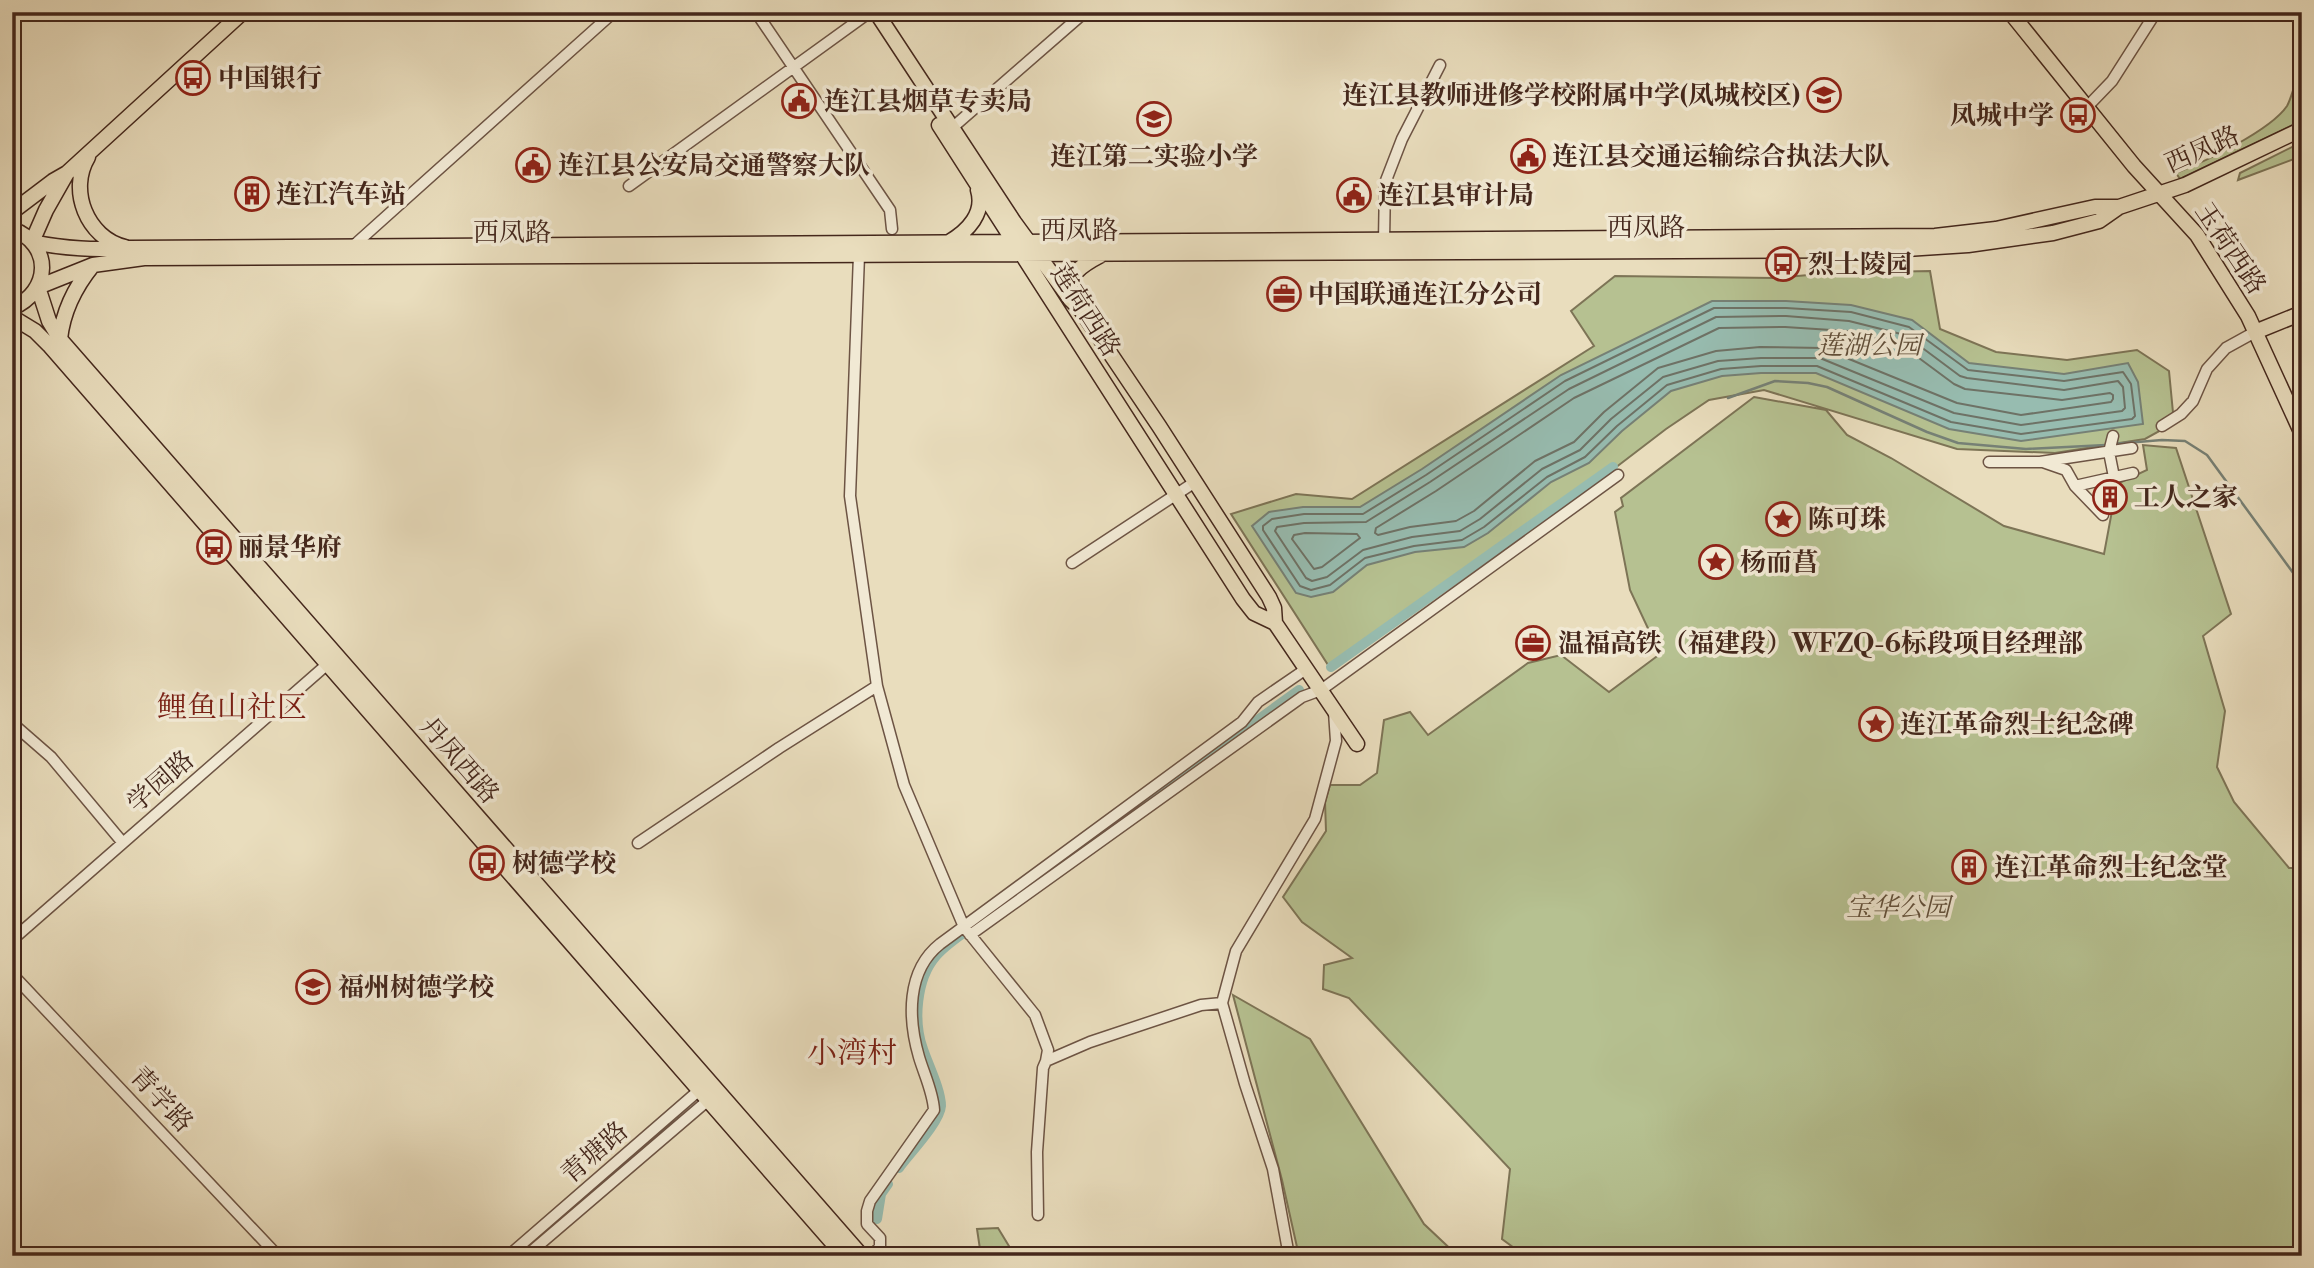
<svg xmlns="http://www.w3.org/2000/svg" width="2314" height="1268" font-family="'Libre Bodoni','Noto Serif SC',serif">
<rect width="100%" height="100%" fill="#e9ddbd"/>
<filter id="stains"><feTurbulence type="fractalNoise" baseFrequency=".00286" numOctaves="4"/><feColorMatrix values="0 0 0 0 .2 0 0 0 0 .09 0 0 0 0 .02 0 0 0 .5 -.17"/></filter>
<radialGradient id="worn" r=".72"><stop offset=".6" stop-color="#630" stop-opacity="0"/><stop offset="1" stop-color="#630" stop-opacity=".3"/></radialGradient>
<path fill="#b6c191" stroke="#7d7456" stroke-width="2" d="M2302,71V121L2180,179L2176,173C2204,162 2270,131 2287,106C2293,95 2294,81 2302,71Z
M2302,142V156L2238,180L2240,173Z
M1930,271L1940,329L1996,352L2067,360L2137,350L2169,371L2174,423L2145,439L2055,453L1957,449L1764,390L1709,400L1666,429L1585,491L1330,668L1231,514L1296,494L1352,499L1594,346L1571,311L1615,276L1774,278L1831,273Z
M1754,397L1826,410L1847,435L1891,458L2004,526L2104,554L2117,484L2147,470L2143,445L2176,448L2231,614L2203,636L2225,711L2217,767L2234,802L2289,868H2302V1256H1525L1502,1239L1510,1169L1349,998L1323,989L1324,965L1352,958L1302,922L1283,897L1326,831L1325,802L1330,785H1360L1377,773L1384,720L1410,712L1428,735L1528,663L1561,655L1609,692L1660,654L1630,590L1615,512L1623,506L1621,498Z
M1233,995L1310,1039L1424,1224L1458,1256H1299L1282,1180Z
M998,1228L1015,1256H981L977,1229Z"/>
<path fill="#97bcb0" stroke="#768075" stroke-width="2" d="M1712,301H1786L1851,305L1912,320L1969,363L2064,374L2128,363L2138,382L2143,424L2021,441L1949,429L1816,373H1761L1722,376L1671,391L1622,431L1589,463L1551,482L1488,533L1464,547L1415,552L1367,565L1333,592L1311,597L1296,593L1252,526L1269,512L1303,507H1360L1422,469L1561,375Z"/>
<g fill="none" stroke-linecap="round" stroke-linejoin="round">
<path stroke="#6e7266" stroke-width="2" d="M1714,308H1786L1851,312L1909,327L1968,370L2064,381L2123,372L2131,384L2135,416L2132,419L2021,434L1951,422L1817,366H1761L1721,369L1667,385L1617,426L1585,457L1547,477L1484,527L1462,540L1414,546L1365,558L1330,585L1311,590L1300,586L1263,530V526L1272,519L1304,514H1363L1426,475L1565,381Z
M1786,316L1849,321L1905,335L1960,376L1967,378L2064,390L2118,381L2123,387L2125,408L2122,411L2021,425L1954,413L1820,358H1761L1718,361L1663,377L1611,419L1580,450L1542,469L1480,519L1460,531L1412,537L1363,550L1327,577L1312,581L1306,578L1275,531L1277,527L1304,523L1366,522L1430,482L1569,389L1716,317Z
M1785,327L1847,331L1900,344L1954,384L1965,389L2062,400L2110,393L2113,395V399L2111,402L2021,415L1957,403L1822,348L1760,347L1716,351L1658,368L1604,412L1574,442L1535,461L1474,511L1456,521L1410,527L1378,535L1375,533L1376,528L1436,491L1574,398L1719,328Z
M1305,533L1357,534L1360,538L1322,567L1314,569L1292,539L1294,535Z"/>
<path stroke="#768075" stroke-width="2.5" d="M1728,398L1775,381L1808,383L1827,387L1927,432L1958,443L2026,449L2106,445
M2113,444L2162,440L2185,441L2207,455L2302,585"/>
<path stroke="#97bcb0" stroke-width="10" d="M1331,667L1613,467
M899,1168C909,1154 940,1122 941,1106C941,1090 928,1064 923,1049C913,1022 916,979 936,956C948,942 967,931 982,920L1299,690
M877,1219L881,1194L888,1184"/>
<g stroke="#6d5444" stroke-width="13">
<path id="minor" d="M756,12L890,210L892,229
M2087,107L2112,81L2156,12
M952,128L1085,12
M629,186L870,12
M1384,241L1385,183L1402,139L1440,65
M352,247L614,12
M859,255L850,496L877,686L904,785L964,927L1035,1015L1048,1050L1046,1061
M2162,426L2181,414L2193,401L2207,369L2226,348L2255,332
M2113,436L2109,452L2114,477
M1989,462H2040L2132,448
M2043,462L2066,470L2075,486L2103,515
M2075,486L2133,473
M1072,563L1195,482
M12,723L51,757L123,843
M638,843L779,748L877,686
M970,935L1302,697L1321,690L1618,475
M12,940L331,661
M12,974L278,1256
M1038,1215L1037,1152L1043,1068L1046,1061L1090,1042L1201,1005L1222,1003
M508,1256L704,1086
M526,1256L713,1096
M871,1256L880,1247V1238L867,1224V1211L870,1201L934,1110C933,1092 924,1074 919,1057C908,1019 906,971 940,944L1242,722L1258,702L1306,669
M1289,1256L1273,1169L1245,1084L1222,1003L1236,951L1315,819L1336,741L1334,712"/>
</g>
<g stroke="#44271c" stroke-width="17">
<path id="major" d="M876,12L1014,222L1071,300L1081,310L1159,426L1269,597L1274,608L1275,623L1357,744
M2010,12L2134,166L2197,235L2248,316L2302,434
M939,125L1243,599L1254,613L1275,623
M88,157C68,190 87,238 125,247
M12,212L53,181L67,173L243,12
M12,229C53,244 51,292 12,308
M32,242C67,249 94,250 130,248L1935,236L1996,229L2095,207H2119L2185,185L2302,129
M32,242L46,210L67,173
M949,242C968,231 985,213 978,190
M38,287L93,265L144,258L1891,250L1968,245L2053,233L2099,221L2119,207
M38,287L49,321L60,339L862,1256
M1070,299C1066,274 1082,265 1101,255
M12,317L35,331L49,345L844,1256
M2255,332L2302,313
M60,339C63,311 75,287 93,265"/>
</g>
<use href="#minor" stroke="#f1e9d4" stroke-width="10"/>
<use href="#major" stroke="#e9ddbd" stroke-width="14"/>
</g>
<defs>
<g id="bus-ring" transform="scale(1.75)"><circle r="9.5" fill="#f1e9d4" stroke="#8f2418" stroke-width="1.5"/><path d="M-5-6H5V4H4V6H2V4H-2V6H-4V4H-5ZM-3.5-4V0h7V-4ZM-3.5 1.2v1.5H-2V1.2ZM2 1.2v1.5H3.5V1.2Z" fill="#8f2418"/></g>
<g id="school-ring" transform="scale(1.75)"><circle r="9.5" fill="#f1e9d4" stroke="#8f2418" stroke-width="1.5"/><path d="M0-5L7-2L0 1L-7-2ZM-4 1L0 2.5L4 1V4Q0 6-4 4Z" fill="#8f2418"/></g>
<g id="civic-ring" transform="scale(1.75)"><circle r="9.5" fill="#f1e9d4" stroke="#8f2418" stroke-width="1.5"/><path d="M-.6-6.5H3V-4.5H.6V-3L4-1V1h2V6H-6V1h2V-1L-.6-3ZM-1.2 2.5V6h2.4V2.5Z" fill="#8f2418"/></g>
<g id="building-ring" transform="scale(1.75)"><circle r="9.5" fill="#f1e9d4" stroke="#8f2418" stroke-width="1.5"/><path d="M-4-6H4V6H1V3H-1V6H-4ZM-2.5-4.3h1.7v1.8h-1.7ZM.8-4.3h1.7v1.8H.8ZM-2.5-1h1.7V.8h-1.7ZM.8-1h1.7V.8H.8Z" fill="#8f2418"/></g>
<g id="office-ring" transform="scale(1.75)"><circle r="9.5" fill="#f1e9d4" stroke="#8f2418" stroke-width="1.5"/><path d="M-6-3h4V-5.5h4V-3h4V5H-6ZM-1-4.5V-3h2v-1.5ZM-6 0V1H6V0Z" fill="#8f2418"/></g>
<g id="sight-ring" transform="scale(1.75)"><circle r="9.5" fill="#f1e9d4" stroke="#8f2418" stroke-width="1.5"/><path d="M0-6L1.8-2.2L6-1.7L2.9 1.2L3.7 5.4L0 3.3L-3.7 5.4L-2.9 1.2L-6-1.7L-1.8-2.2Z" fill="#8f2418"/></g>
</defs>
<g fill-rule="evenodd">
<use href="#bus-ring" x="193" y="78"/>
<use href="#school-ring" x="1824" y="95"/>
<use href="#civic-ring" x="799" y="101"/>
<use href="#bus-ring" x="2078" y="115"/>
<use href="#school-ring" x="1154" y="119"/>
<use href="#civic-ring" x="1528" y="156"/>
<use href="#civic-ring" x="533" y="165"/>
<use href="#building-ring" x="252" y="194"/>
<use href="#civic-ring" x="1354" y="195"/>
<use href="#bus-ring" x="1783" y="264"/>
<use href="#office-ring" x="1284" y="294"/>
<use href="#building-ring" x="2110" y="497"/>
<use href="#sight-ring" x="1783" y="519"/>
<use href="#bus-ring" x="214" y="547"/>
<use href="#sight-ring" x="1716" y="562"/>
<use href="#office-ring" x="1533" y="643"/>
<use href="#sight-ring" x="1876" y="724"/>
<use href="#bus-ring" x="487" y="863"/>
<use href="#building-ring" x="1969" y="867"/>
<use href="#school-ring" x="313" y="987"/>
</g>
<g text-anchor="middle" stroke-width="7" stroke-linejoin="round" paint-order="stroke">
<g font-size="26" font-weight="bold" fill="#44271c" stroke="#f1e9d4" text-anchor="start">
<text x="218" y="87">中国银行</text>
<text x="1800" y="104" text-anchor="end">连江县教师进修学校附属中学(凤城校区)</text>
<text x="824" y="110">连江县烟草专卖局</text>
<text x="2054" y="124" text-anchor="end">凤城中学</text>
<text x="1154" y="165" text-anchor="middle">连江第二实验小学</text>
<text x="1552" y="165">连江县交通运输综合执法大队</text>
<text x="558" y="174">连江县公安局交通警察大队</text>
<text x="276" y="203">连江汽车站</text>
<text x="1378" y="204">连江县审计局</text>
<text x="1808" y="273">烈士陵园</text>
<text x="1308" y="303">中国联通连江分公司</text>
<text x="2134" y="506">工人之家</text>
<text x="1808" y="528">陈可珠</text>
<text x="238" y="556">丽景华府</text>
<text x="1740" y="571">杨而菖</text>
<text x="1558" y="652">温福高铁（福建段）WFZQ-6标段项目经理部</text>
<text x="1900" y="733">连江革命烈士纪念碑</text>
<text x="512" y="872">树德学校</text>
<text x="1994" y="876">连江革命烈士纪念堂</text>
<text x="338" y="996">福州树德学校</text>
</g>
<g font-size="26" fill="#44271c" stroke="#f1e9d4">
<text transform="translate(2202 149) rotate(-24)" y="9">西凤路</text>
<text x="1646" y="236">西凤路</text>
<text x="1079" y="239">西凤路</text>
<text x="512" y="241">西凤路</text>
<text transform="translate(2231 248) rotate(56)" y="9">玉荷西路</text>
<text transform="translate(1086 310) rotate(57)" y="9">莲荷西路</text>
<text transform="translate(460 760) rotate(49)" y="9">丹凤西路</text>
<text transform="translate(160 781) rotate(-41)" y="9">学园路</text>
<text transform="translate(162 1099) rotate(47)" y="9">青学路</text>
<text transform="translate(594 1152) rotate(-41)" y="9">青塘路</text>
</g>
<g font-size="26" font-style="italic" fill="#604e39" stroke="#f1e9d4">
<text x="1869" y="354">莲湖公园</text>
<text x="1898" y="916">宝华公园</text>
</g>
<g font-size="30" fill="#7a1f14" stroke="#f1e9d4">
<text x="232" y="717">鲤鱼山社区</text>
<text x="852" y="1063">小湾村</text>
</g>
</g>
<rect width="2314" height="1268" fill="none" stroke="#e9ddbd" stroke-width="42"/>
<rect x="14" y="14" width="2286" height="1240" fill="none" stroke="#44271c" stroke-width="3.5"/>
<rect x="21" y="21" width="2272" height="1226" fill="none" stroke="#44271c" stroke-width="2"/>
<rect width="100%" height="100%" filter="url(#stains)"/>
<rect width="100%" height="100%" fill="url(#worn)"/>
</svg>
